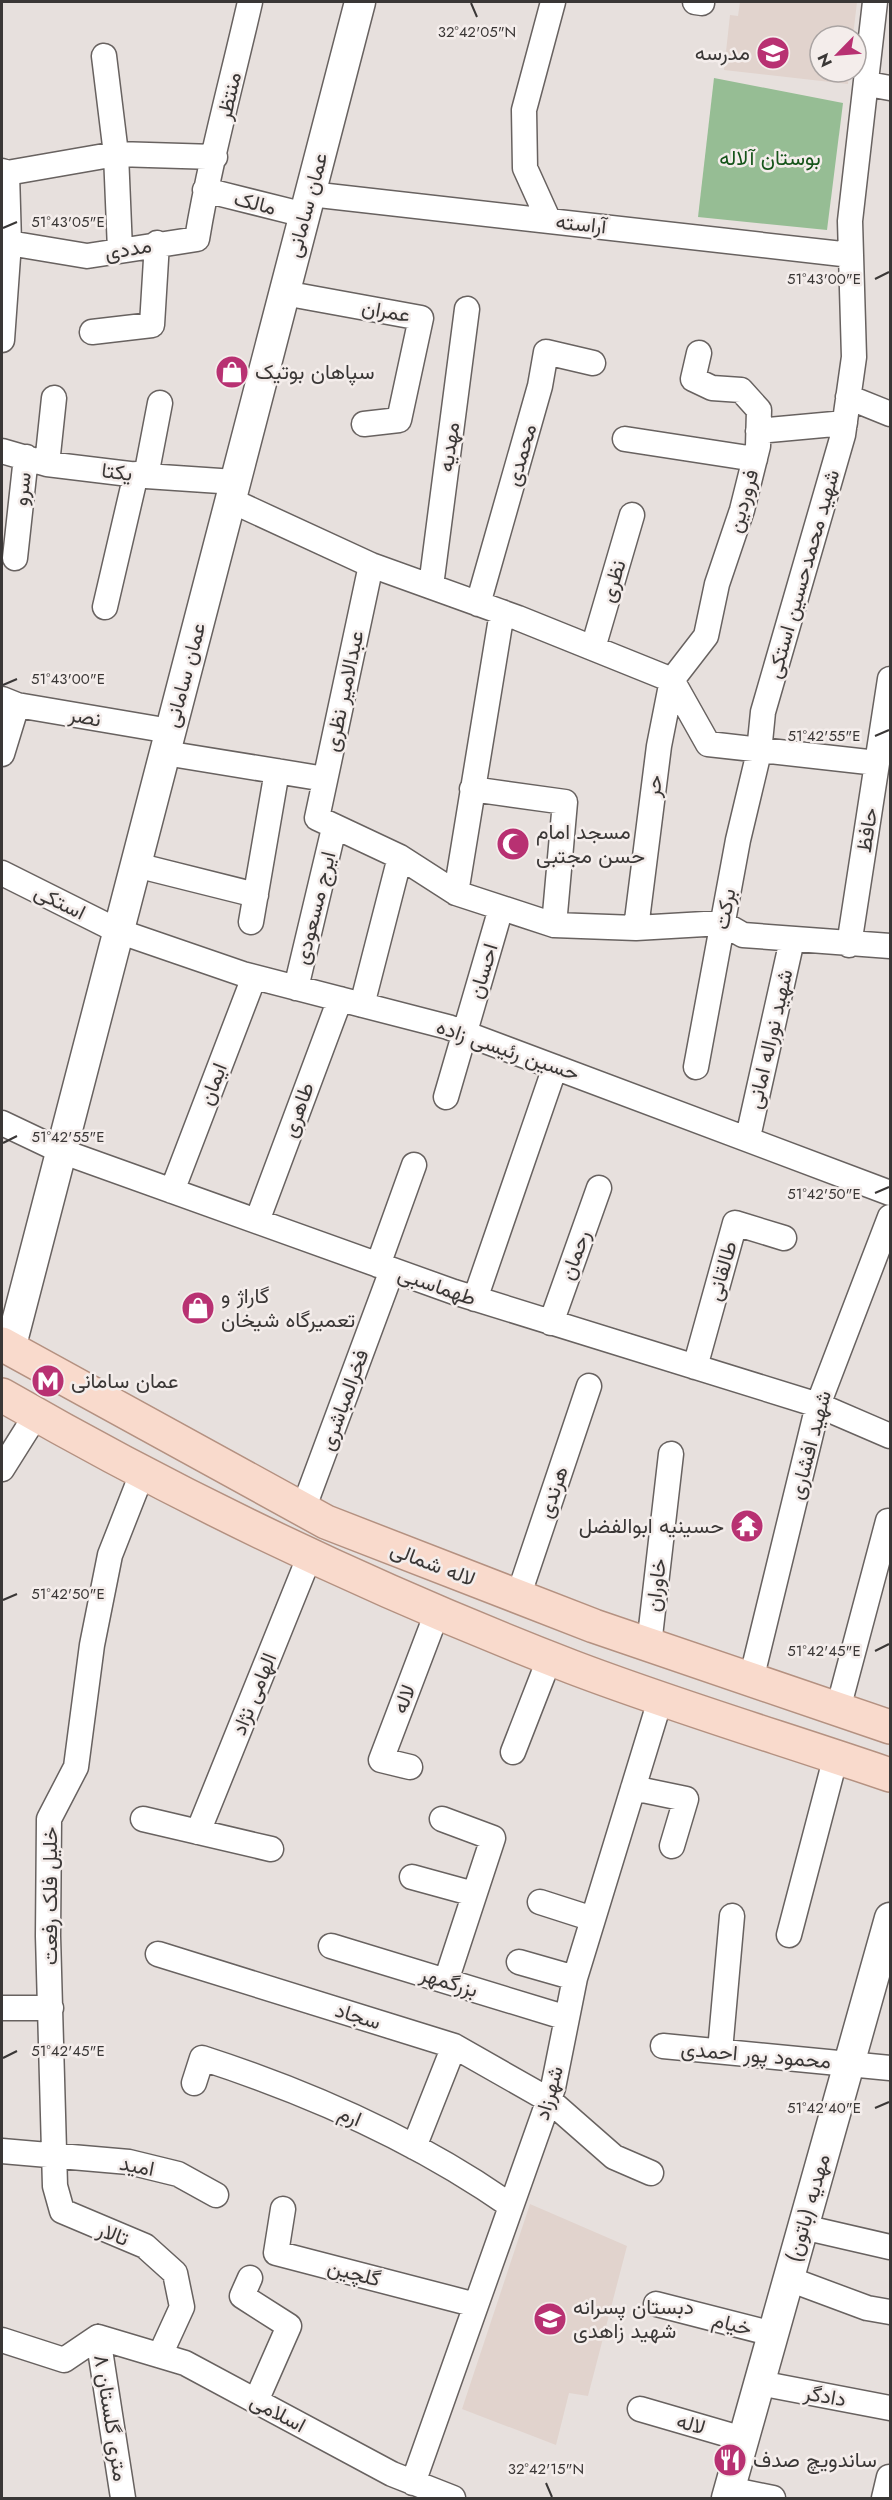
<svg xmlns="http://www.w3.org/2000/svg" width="892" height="2500" font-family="Jost,Vazirmatn,sans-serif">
<rect width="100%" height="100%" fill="#e7e0dd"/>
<path fill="#e1d3cd" d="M740,2H857L853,36H820V72H849L848,84L724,70L730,15L738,16Z
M530,2204L627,2246L588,2396L569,2393L556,2445L462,2409Z"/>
<path fill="#96bd94" d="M714,78L843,103L827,230L698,217Z"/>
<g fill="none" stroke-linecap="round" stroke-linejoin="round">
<g stroke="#686260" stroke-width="27">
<path id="minor" d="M695,2L702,3
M104,56L116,154L120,250
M868,84L890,88
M2,171L7,173L116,154L215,157
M205,190L305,215
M310,194L851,255
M549,221L525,168L524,110L553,2
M9,243L87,256L197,239C210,160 232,81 250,2
M284,293L421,318L399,420L364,424
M92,332L152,325L157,243
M2,340L9,243L7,173
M848,397L890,414
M758,431L845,423
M625,439L755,459
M2,451L47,464L146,476L235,482
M47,464L54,398
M146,476L160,403
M230,500L371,565L518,618L672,680L708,744L877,763
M15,558L26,457
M371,565L317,818L400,857L456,893L554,925L636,928L722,923L743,935L890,946
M431,586L467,309
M478,604L540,386L546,352L593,363
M105,607L136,474
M593,648L632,515
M2,699L17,705L170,731
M165,753L325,779
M2,754L17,705
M472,789L565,802L554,925
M136,865L256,895
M2,873L118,931L243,974L448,1027L890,1193
M456,893L502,612
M251,922L277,771
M636,928L659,746L672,680L706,636L717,584L742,510L758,446L759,410L741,390L712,388L693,379L699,353
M849,945L890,679
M296,988L334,828
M362,1005L400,857
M696,1067L738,840L759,752L763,712L843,435L854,357L850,221L875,2
M446,1097L501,908
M2,1123L61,1151L454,1292L818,1405L890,1436
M748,1137L792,940
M172,1191L254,977
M257,1221L340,999
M378,1265L414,1165
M475,1299L555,1067
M551,1323L599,1188
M695,1367L735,1223L784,1238
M2,1469L36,1415
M143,1471L110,1555L92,1645L76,1767L49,1819L48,1936L55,2186L62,2211L145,2246L175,2273L182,2307L160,2355
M308,1496L392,1270
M518,1597L589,1386
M649,1645L671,1454
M751,1680L818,1405L890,1217
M838,1709L888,1521
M513,1752L550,1657
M410,1767L381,1760L438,1610
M633,1788L686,1799L672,1846
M143,1819L271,1849
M442,1819L493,1838L446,1981
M198,1832L310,1555
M412,1877L474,1894
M540,1902L593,1919
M789,1935L836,1756
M331,1946L567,2018
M158,1954L454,2046L549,2100L614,2157L651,2173
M519,1962L575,1978
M2,2008H51
M663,2046L890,2068
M720,2051L732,1916
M194,2083L202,2058C310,2093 417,2140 511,2206
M414,2147L454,2046
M2,2151L129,2162L178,2174L216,2195
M283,2209L276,2253L476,2305
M803,2227L890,2247
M250,2278L242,2296L289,2326L256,2401
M789,2279L867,2308L890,2312
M656,2304L773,2334
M98,2337L185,2363L392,2474L453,2498
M98,2337L123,2498
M2,2340L64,2360L98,2337
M759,2383L890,2408
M640,2409L743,2439
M413,2483L553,2088L575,1978L661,1697
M729,2489L773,2498
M884,2498L889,2477"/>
</g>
<g stroke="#686260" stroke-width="33">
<path id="tertiary" d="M10,1349L360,2
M727,2498L890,1918"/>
</g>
<g stroke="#b49181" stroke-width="36">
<path id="primary" d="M2,1344L326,1522L594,1626L890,1727
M2,1395C184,1500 376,1591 572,1667C677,1707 785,1739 890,1775"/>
</g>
<use href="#minor" stroke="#fff" stroke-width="24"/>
<use href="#tertiary" stroke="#fff" stroke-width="30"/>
<use href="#primary" stroke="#f9dacc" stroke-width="33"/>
</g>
<path fill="none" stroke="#3a3736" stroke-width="2" d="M471,3L477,17M3,228L17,222M875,279L889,272M3,685L17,679M875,736L889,730M3,1143L17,1136M875,1193L889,1187M3,1600L17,1594M875,1651L889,1644M3,2058L17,2051M875,2108L889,2102M546,2483L552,2497"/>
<defs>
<g id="school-disc" transform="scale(1.725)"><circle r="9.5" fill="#b83172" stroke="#f4edeb"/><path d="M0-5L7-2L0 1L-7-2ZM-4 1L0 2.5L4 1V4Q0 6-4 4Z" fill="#fff"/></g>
<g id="shop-disc" transform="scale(1.725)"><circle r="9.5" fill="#b83172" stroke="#f4edeb"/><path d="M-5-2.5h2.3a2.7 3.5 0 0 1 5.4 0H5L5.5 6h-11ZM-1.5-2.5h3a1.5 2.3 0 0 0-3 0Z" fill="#fff"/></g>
<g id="mosque-disc" transform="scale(1.725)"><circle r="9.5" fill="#b83172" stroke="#f4edeb"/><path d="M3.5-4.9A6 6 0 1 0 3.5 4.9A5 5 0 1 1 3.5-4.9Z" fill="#fff"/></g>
<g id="metro-disc" transform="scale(1.725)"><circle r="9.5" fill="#b83172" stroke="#f4edeb"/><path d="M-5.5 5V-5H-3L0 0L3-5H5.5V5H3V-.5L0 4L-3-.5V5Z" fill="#fff"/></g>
<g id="temple-disc" transform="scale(1.725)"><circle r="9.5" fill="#b83172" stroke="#f4edeb"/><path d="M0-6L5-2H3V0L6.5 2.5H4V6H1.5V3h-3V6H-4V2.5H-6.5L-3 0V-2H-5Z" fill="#fff"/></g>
<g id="restaurant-disc" transform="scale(1.725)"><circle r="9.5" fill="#b83172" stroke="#f4edeb"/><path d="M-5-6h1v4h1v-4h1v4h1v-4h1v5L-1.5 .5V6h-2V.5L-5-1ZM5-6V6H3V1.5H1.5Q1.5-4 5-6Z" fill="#fff"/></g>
</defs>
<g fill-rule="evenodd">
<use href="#school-disc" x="773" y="53"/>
<use href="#shop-disc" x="232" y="372"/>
<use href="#mosque-disc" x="513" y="844"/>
<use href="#shop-disc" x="198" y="1308"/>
<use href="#metro-disc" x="48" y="1381"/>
<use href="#temple-disc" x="747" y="1526"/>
<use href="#school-disc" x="550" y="2319"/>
<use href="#restaurant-disc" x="730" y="2460"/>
</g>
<g text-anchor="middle" stroke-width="5" stroke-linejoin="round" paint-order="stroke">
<g font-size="21" fill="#3a3736" stroke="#f4edeb" text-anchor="start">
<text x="750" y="60" text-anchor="end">مدرسه</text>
<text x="255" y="379">سپاهان بوتیک</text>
<text x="536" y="839">مسجد امام<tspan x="536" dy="24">حسن مجتبی</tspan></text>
<text x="221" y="1303">گاراژ و<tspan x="221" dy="24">تعمیرگاه شیخان</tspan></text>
<text x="71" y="1388">عمان سامانی</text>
<text x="724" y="1533" text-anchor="end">حسینیه ابوالفضل</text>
<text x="573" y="2314">دبستان پسرانه<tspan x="573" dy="24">شهید زاهدی</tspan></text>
<text x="753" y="2467">ساندویچ صدف</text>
</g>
<g font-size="21" fill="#3a3736" stroke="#f4edeb">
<text transform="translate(229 96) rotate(-77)" y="7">منتظر</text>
<text transform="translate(255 203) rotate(14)" y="7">مالک</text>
<text transform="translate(307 205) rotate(-75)" y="7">عمان سامانی</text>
<text transform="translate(581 224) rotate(6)" y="7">آراسته</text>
<text transform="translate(128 249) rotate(-10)" y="7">مددی</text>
<text transform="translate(386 311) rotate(10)" y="7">عمران</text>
<text transform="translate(449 447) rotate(-82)" y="7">مهدیه</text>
<text transform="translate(521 455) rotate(-74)" y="7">محمدی</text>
<text transform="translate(117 472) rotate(7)" y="7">یکتا</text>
<text transform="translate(22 489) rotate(-83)" y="7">سرو</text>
<text transform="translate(743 501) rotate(-74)" y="7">فروردین</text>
<text transform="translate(803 574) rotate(-74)" y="7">شهید محمدحسین استکی</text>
<text transform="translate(613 581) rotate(-73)" y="7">نظری</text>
<text transform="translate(185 675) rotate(-75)" y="7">عمان سامانی</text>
<text transform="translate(344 691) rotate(-78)" y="7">عبدالامیر نظری</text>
<text transform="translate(85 717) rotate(10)" y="7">نصر</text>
<text transform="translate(654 786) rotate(-83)" y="7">حر</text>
<text transform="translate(867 830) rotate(-81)" y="7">حافظ</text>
<text transform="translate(60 902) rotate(26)" y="7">استکی</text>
<text transform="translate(315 908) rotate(-76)" y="7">ایرج مسعودی</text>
<text transform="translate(725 909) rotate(-80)" y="7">برکت</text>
<text transform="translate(483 971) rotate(-73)" y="7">احسان</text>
<text transform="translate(770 1039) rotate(-77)" y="7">شهید نوراله امانی</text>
<text transform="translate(508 1050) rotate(19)" y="7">حسین رئیسی زاده</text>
<text transform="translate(213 1084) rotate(-69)" y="7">ایمان</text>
<text transform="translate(298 1110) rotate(-70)" y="7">طاهری</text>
<text transform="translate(575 1255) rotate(-70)" y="7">رحمان</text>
<text transform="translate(722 1271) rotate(-74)" y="7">طالقانی</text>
<text transform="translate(437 1286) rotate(19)" y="7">طهماسبی</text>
<text transform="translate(344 1400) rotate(-70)" y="7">فخرالمباشری</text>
<text transform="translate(810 1445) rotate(-75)" y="7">شهید افشاری</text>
<text transform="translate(553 1492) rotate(-71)" y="7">هرندی</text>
<text transform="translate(433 1564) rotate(21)" y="7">لاله شمالی</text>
<text transform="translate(656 1585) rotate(-83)" y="7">خاوران</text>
<text transform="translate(254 1694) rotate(-68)" y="7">الهامی نژاد</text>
<text transform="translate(404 1699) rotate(-69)" y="7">لاله</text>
<text transform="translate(50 1896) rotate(-90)" y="7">خلیل فلک رفعت</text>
<text transform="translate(449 1982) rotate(17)" y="7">بزرگمهر</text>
<text transform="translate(358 2016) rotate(17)" y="7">سجاد</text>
<text transform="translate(756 2055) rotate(5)" y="7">محمود پور احمدی</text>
<text transform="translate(549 2093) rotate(-74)" y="7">شهرزاد</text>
<text transform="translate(350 2116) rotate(23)" y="7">ارم</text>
<text transform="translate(137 2166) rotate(11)" y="7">امید</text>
<text transform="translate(808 2208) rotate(-74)" y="7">مهدیه (باتون)</text>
<text transform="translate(113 2234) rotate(21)" y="7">تالار</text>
<text transform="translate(354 2273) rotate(15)" y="7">گلچین</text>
<text transform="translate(732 2324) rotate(14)" y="7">خیام</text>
<text transform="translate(825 2396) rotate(10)" y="7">دادگر</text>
<text transform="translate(278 2413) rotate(28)" y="7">اسلامی</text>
<text transform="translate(111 2418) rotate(81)" y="7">۸ متری گلستان</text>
<text transform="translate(691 2424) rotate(16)" y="7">لاله</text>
</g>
<g font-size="21" fill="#155419" stroke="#f4edeb">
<text x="770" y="165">بوستان آلاله</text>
</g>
</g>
<g font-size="15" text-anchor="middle" fill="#3a3736" stroke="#f4edeb" stroke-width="5" stroke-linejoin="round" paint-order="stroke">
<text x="477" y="37">32°42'05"N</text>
<text x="68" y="227">51°43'05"E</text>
<text x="824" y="284">51°43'00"E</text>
<text x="68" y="684">51°43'00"E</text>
<text x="824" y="741">51°42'55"E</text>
<text x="68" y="1142">51°42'55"E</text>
<text x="824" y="1199">51°42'50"E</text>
<text x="68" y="1599">51°42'50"E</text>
<text x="824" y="1656">51°42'45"E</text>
<text x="68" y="2056">51°42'45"E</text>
<text x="824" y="2113">51°42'40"E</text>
<text x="546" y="2474">32°42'15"N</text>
</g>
<rect width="892" height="2500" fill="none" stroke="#3a3736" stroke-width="6"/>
<g transform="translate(838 54) rotate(245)"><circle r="28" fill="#f4edeb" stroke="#aaa4a3" stroke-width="1.5"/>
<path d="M0-4.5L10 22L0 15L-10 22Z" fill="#b83172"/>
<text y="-9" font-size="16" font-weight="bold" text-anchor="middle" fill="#3a3736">N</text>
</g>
</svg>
